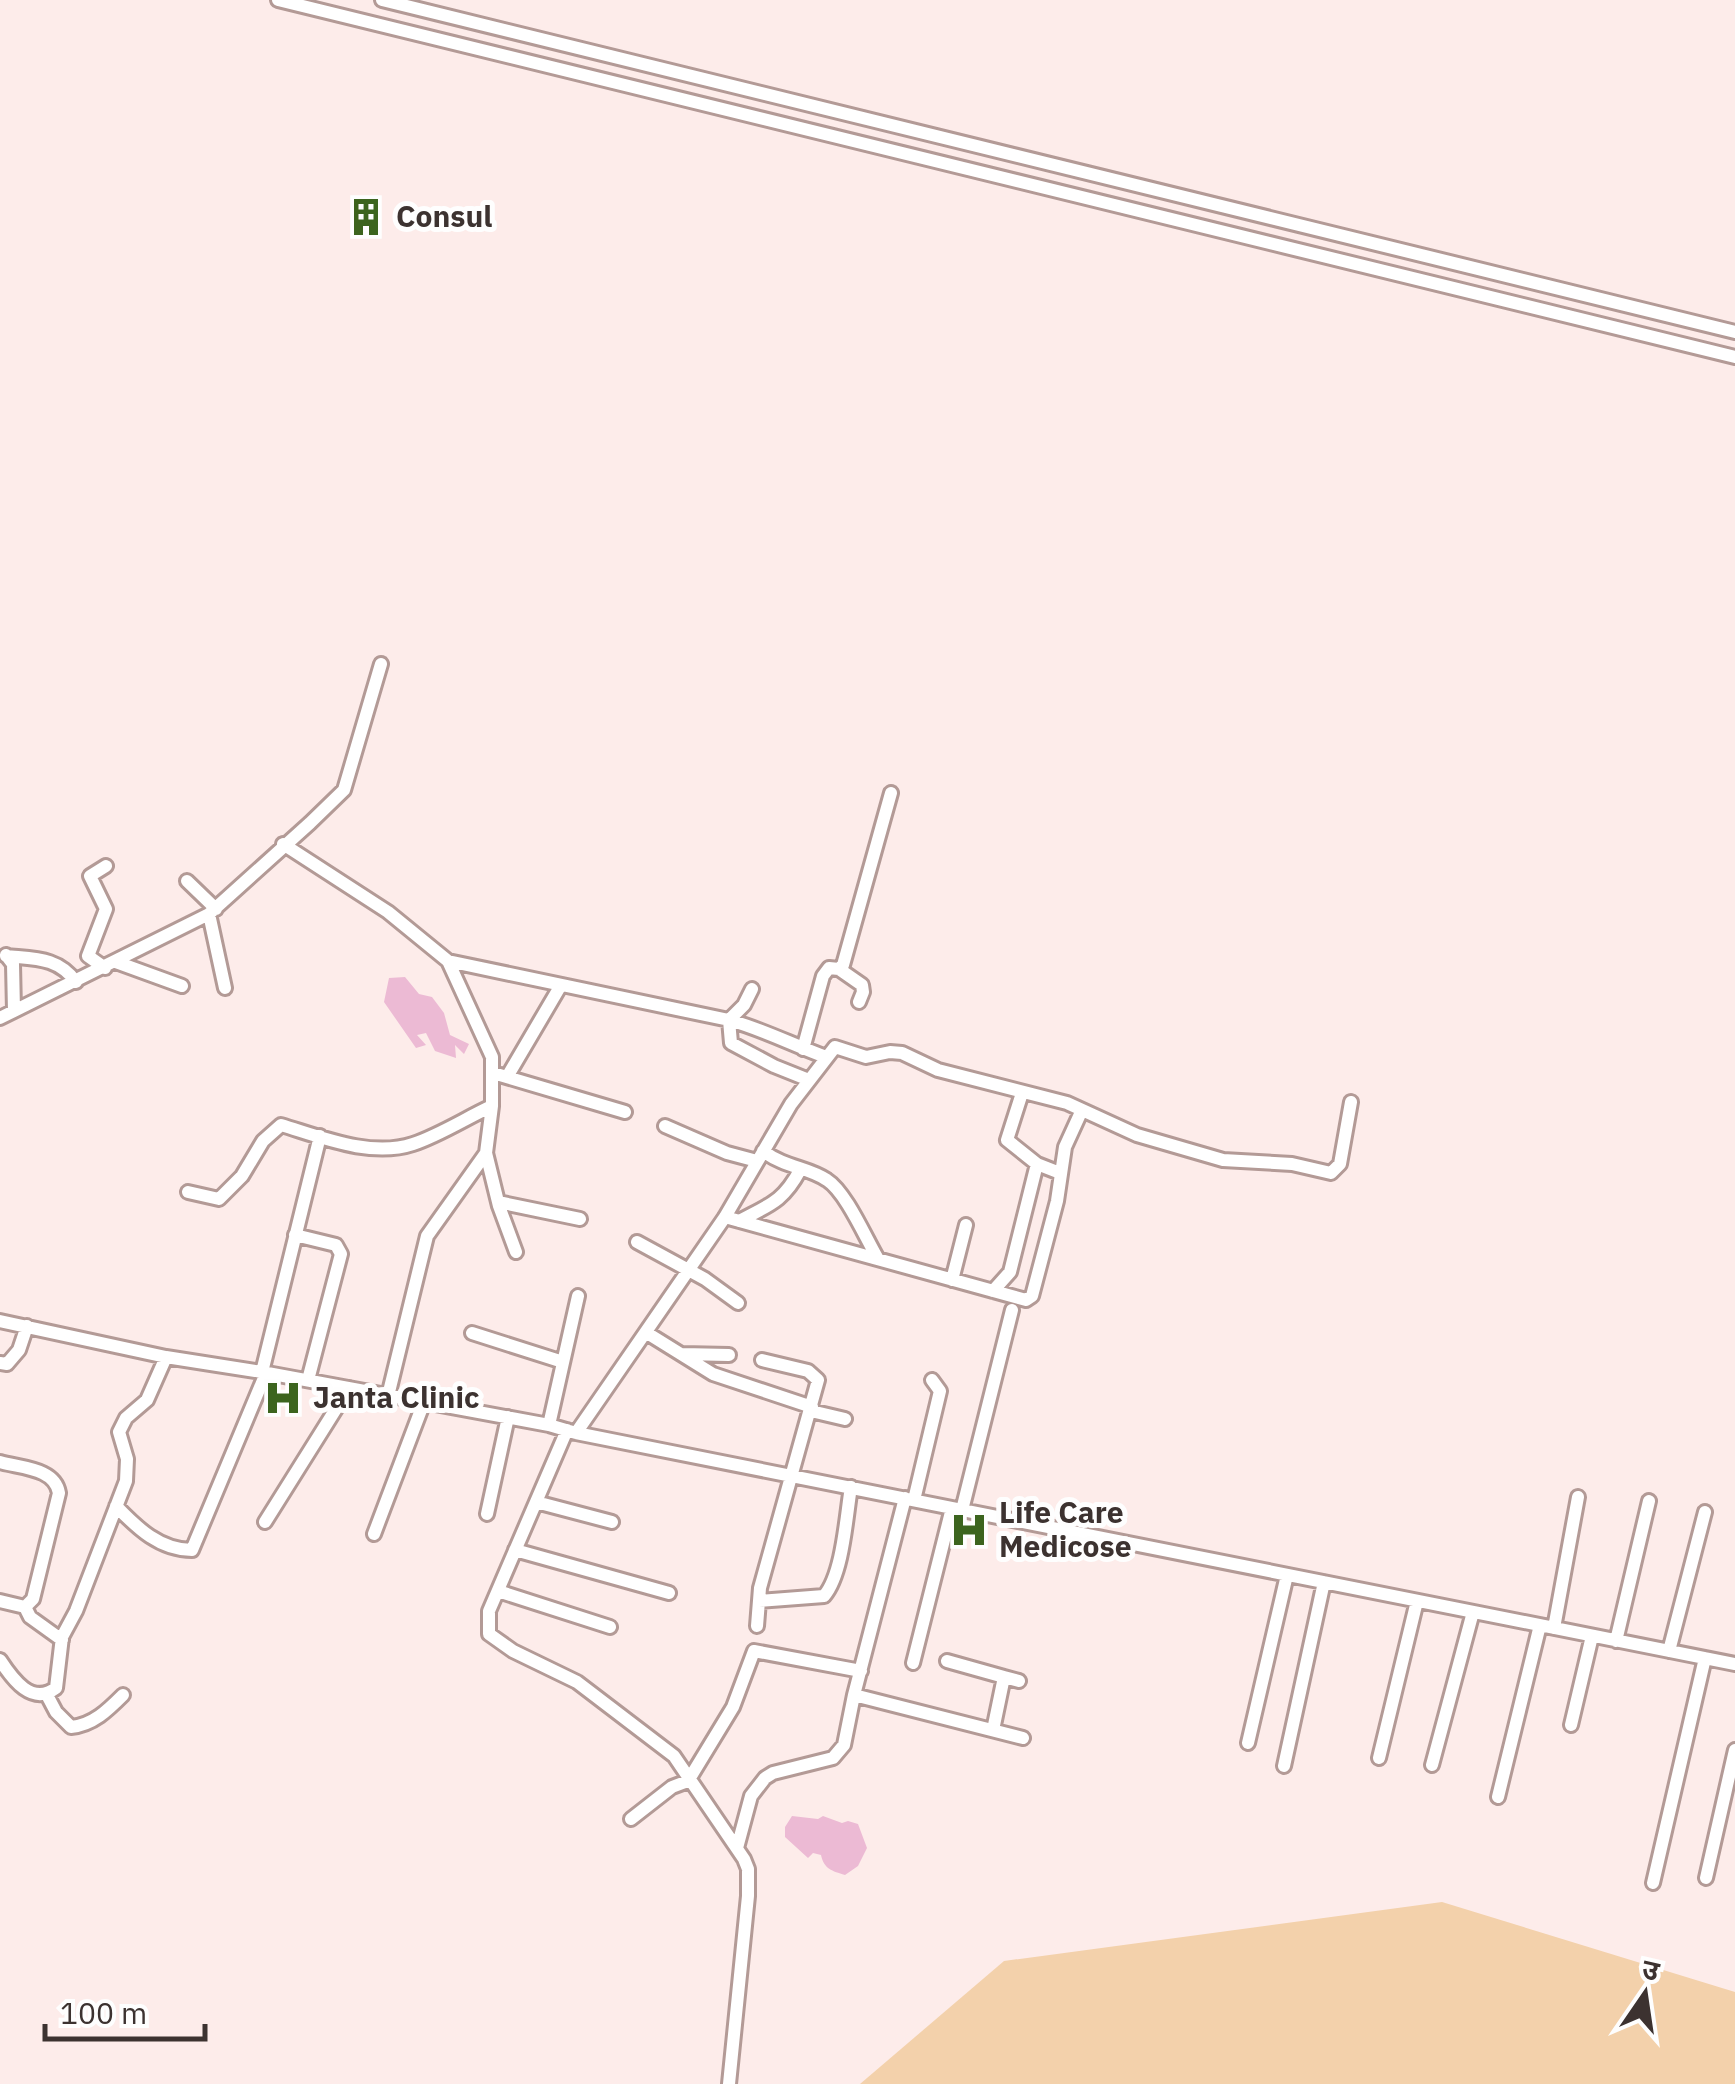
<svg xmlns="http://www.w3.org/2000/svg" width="1735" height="2084" font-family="'IBM Plex Sans','Noto Sans Devanagari',sans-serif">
<rect width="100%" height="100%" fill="#fdecea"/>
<path fill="#f3d1ab" d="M1442,1902L1735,1992V2084H860L1004,1961Z"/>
<path fill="#ecbad4" d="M405,977L419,994L432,997L444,1013L450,1035L469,1044L464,1054L455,1045L456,1058L435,1051L426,1033L417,1035L426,1045L416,1048L384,1002L389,978Z
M792,1816L818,1819L823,1816L842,1823L848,1821L858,1824L867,1848L858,1866L845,1875C832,1871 824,1869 821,1855L813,1853L808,1858L785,1837V1827Z"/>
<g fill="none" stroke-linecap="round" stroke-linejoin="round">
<g stroke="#b39a96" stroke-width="18">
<path id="minor" d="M278,0L1735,357
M382,0L1735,332
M187,881L216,909
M209,914L225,988
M6,955L13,964L14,1011
M6,956C35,959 58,957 76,982
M448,961L729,1020L744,1005L752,989
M116,962L182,986
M105,968L88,956L106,909L90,876L106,866
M839,969L862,985L863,992L859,1002
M0,1018L209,914L310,823L344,790L381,664
M803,1049L823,976L829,968L839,969L843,965L891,793
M493,1073L625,1112
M507,1077L561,985
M809,1080L774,1066L731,1043L729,1020C762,1029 793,1045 826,1057
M1022,1093L1007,1140L1037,1164L1060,1173
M492,1106L486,1153L499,1206L516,1252
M665,1126L727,1153L757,1161
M763,1151C786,1168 808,1167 827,1180C846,1192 866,1239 878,1259
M188,1192L219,1199L242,1176L263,1141L281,1125C321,1137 371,1158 413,1144C440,1135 466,1118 492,1106V1057L448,961L388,912L283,844
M498,1202L580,1219
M725,1217L1026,1300L1032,1296L1057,1201L1065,1147L1081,1112
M739,1221C769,1205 783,1202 800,1170
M295,1235L336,1245L341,1254L308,1380
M637,1242L705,1279L738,1303
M952,1280L966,1225
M993,1291L1010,1272L1037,1164
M0,1321L166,1357L262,1372L549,1425L576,1433L1735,1664
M472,1333L563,1362
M647,1333L713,1374L812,1407
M682,1354L729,1355
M0,1363L7,1364L19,1350L27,1326
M262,1372L320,1136
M388,1396L427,1236L486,1153
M811,1411L845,1419
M549,1425L578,1296
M567,1430L489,1611V1634L513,1651L577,1682L674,1756L744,1859L748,1869V1896L729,2084
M576,1433L725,1217L791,1104L835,1047L866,1057L890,1052L902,1053L938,1070L1067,1103L1137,1135L1223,1160L1292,1164L1331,1173L1340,1164L1351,1102
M0,1462C21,1468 55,1468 59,1493L33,1599L25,1607
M914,1500L940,1391L932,1380
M536,1502L612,1522
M116,1506C137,1528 160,1550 192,1550L266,1373
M962,1510L1012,1310
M487,1514L508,1417
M265,1522L349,1388
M374,1534L424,1402
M515,1550L669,1593
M498,1591L610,1627
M0,1601L25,1607L30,1617L62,1640
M759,1601L824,1596C843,1574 846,1517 851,1487
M757,1626L760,1588L818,1380L808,1371L762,1360
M1554,1628L1578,1497
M1616,1641L1649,1501
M1669,1651L1705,1512
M0,1660C13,1680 32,1706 56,1688L62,1637L76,1611L126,1481L127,1459L119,1432L126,1418L147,1400L166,1357
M947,1661L1004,1677L993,1730
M913,1663L952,1508
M1004,1677L1019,1681
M47,1695L56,1712L71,1727C93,1725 108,1710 123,1695
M854,1695L1023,1738
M1571,1725L1592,1636
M1248,1743L1287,1575
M1379,1758L1417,1601
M1432,1765L1473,1612
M1284,1766L1324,1582
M1498,1797L1540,1625
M631,1819L672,1787L688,1781L733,1707L754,1651L861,1671
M737,1848L751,1796L765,1778L773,1773L833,1758L844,1745L854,1695L905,1498
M1706,1878L1735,1750
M1653,1883L1705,1658"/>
</g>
<use href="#minor" stroke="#fff" stroke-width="12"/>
</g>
<defs>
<g id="building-bare" transform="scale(3)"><path d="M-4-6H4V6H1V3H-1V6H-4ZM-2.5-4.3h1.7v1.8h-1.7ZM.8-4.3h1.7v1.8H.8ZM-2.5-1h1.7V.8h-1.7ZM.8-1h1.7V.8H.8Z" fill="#3c641e" stroke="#fefefe" stroke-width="2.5" paint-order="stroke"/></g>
<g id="hospital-bare" transform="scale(3)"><path d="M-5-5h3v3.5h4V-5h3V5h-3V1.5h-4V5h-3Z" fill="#3c641e" stroke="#fefefe" stroke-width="2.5" paint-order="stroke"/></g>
</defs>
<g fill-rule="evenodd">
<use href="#building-bare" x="366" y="217"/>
<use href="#hospital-bare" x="283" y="1398"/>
<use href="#hospital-bare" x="969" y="1530"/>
</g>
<g text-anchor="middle" stroke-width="10" stroke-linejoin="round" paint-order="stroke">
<g font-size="30" font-weight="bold" fill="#3c3230" stroke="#fefefe" text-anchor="start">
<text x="396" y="227">Consul</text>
<text x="313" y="1408">Janta Clinic</text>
<text x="999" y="1523">Life Care<tspan x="999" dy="34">Medicose</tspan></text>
</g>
</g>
<g transform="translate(1645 1994) rotate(13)" stroke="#fefefe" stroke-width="8" paint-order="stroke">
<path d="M0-8L18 38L0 25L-18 38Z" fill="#3c3230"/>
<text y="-15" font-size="28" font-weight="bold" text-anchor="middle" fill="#3c3230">उ</text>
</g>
<path d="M45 2024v15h160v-15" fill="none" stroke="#3c3230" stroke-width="5"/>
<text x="60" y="2024" font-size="30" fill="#3c3230" stroke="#fefefe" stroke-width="8" paint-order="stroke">100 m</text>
</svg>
